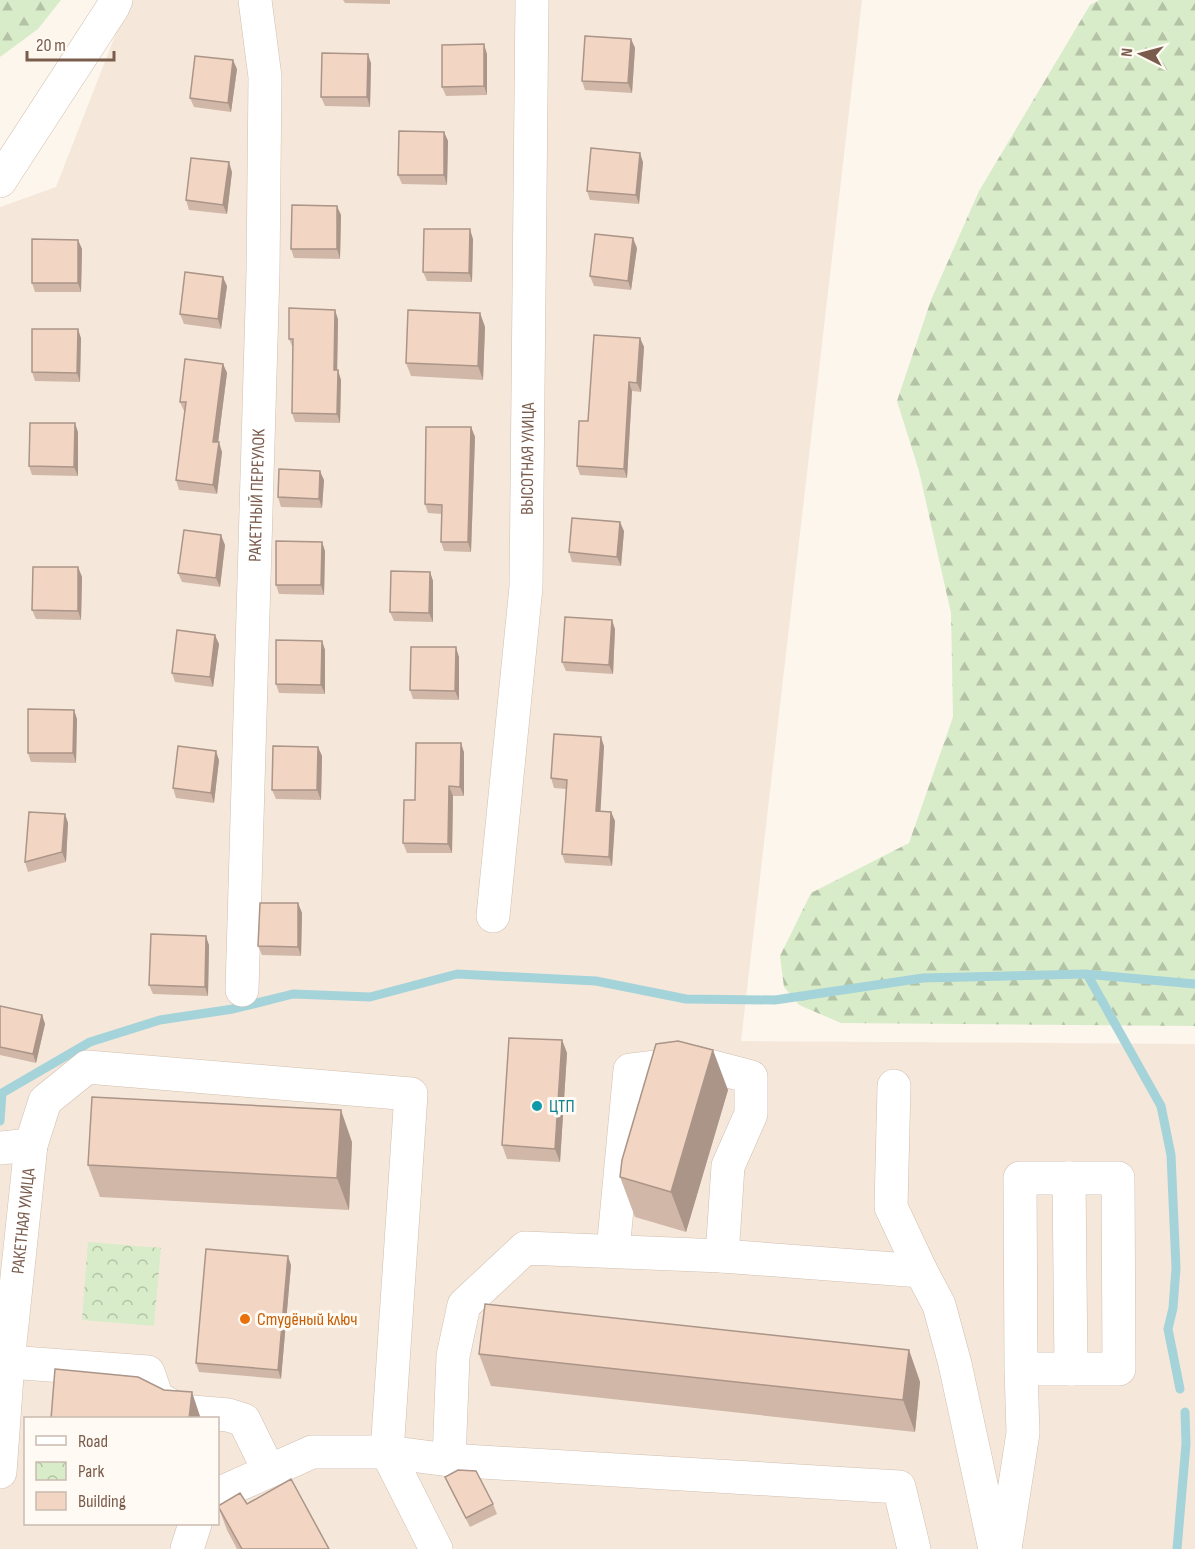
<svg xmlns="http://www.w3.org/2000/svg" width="1195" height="1549" font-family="'Sofia Sans Condensed',sans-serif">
<defs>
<pattern id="forest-firs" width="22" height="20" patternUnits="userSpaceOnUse" patternTransform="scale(1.5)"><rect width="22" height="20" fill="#d8ecc9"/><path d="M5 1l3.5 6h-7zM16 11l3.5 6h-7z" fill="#b4c2a5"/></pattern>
<pattern id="park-crowns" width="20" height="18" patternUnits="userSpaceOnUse" patternTransform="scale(1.5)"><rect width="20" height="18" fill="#d8ecc9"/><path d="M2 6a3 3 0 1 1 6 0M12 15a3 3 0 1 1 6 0" fill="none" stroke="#b4c2a5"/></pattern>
</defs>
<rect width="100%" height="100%" fill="#fdf6ec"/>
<path fill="#f5e8da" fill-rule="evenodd" d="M129,0H862L741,1041L1195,1044V1549H0V207L56,187ZM26,1418H218V1524H26Z"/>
<path fill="url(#forest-firs)" d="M0,0H61L38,29L0,57Z
M1099,0H1195V1026L841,1023L799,1005L784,987L780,956L811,893L909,843L953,717L951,613L919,471L897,401L931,300L979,191L1090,5Z"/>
<path fill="url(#park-crowns)" d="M88,1242L161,1248L154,1326L82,1320Z"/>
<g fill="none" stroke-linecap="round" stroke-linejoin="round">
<path stroke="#a5d3da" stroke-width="9" d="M1087,974L1161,1106L1171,1155L1176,1268L1173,1308L1168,1329L1180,1389
M0,1121L2,1093L90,1042L160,1020L233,1009L293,994L370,997L457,974L596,981L686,999L775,1000L923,978L1085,974L1195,984
M1177,1549L1186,1444L1185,1412"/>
<g stroke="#d1beb0" stroke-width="34">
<g id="minor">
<path d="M0,181L113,7L116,0"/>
<path id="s1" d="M493,916L526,587L532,0"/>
<path id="s2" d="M242,990L263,272L265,77L255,0"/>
<path d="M894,1086L891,1207L921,1271"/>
<path d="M0,1148L31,1145"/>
<path d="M1069,1178L1071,1369"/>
<path d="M613,1251L630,1070L694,1062L751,1077V1114L728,1166L722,1256"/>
<path d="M8,1362L148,1372L157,1398L181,1411L228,1415L244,1420L269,1471"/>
<path d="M449,1460L453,1356L464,1305L525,1248L722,1256L921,1271L939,1305L955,1364L995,1549"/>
<path id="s3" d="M0,1472L8,1362L31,1145L45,1101L87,1067L411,1094L387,1452L436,1549"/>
<path d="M218,1494L312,1452H387L449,1460L899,1487L914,1549"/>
<path d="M187,1549L195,1524"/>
<path d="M1005,1549L1023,1433L1021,1369L1020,1178H1118L1119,1369H1021"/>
</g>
</g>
<use href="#minor" stroke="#fff" stroke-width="33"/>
</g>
<path fill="#d1b7a8" d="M343,0H390V4L345,3Z
M631,39L635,48L632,93L585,90L582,81Z
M487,54V95L446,96L442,87Z
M371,63L370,107L325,106L321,97Z
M237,69L231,112L194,107L190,98Z
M444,132L448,141L447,185L402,184L398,175Z
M643,162L639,204L590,200L587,191Z
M232,172L227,214L189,210L186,200Z
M341,215L340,259L294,258L291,249Z
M473,239L472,282L427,281L423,272Z
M78,240L82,249L81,292H35L32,283Z
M637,248L631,290L594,286L590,276Z
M227,286L221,329L184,324L180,314Z
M480,313L485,327L483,380L411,376L406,363Z
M338,319L337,370L341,380L340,423L295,422L292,413L293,348L289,339Z
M81,338L80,382L35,381L32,372Z
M640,338L644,347L641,392L632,391L627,478L580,475L577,466L588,421Z
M223,364L227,373L218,442L222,452L217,494L179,490L176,480L185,411H184L180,402Z
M471,427L475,437L471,552L444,551L441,542L442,514L428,513L425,504Z
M78,432V476L32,475L29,466Z
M324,480L322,508L281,507L278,497Z
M624,531L621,566L572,562L569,552Z
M322,542L325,551L324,595L279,594L276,585Z
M225,545L220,587L182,582L178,573Z
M78,567L82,577L81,620L36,619L32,610Z
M430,572L433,581V622L394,621L390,612Z
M615,629L613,674L566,671L562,662Z
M322,641L325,650V694L279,693L276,684Z
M219,644L213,687L175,682L172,673Z
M459,657V700L413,699L410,690Z
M74,710L77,719L76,763L31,762L28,753Z
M604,746L600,811L611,812L615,821L612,866L565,863L562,854L566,789L554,788L551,778Z
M318,747L322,756L321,800L276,799L272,790Z
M464,752V796H453L452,853H407L403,843L415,800Z
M219,760L214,803L176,798L173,788Z
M65,814L68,823L66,862L28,872L25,862Z
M298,903L302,913L301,956L262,955L258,946Z
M209,945L208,996L153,994L149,985Z
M0,1006L42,1015L45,1024L36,1063L0,1055Z
M562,1040L567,1053L560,1162L507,1159L502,1145Z
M728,1090L686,1232L635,1217L620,1177Z
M352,1142L349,1210L100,1197L88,1165Z
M291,1265L281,1379L199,1372L196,1363Z
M909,1350L920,1382L915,1432L491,1386L479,1354Z
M445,1477L493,1504L497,1514L470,1527L449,1486Z
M247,1504L329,1549H237L227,1530L218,1506Z"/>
<path fill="#aa9588" d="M631,39L635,48L632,93L628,83Z
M484,44L487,54V95L484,86Z
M368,54L371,63L370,107L367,97Z
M233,60L237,69L231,112L228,103Z
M444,132L448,141L447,185L444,175Z
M640,153L643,162L639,204L636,195Z
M229,162L232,172L227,214L223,205Z
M337,206L341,215L340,259L337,249Z
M470,229L473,239L472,282L469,273Z
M633,238L637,248L631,290L628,281Z
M78,240L82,249L81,292L78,283Z
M223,277L227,286L221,329L218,319Z
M335,310L338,319L337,380L334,370Z
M480,313L485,327L483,380L478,366Z
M78,329L81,338L80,382L77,373Z
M640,338L644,347L641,392L637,383Z
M223,364L227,373L217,451L213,442Z
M338,370L341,380L340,423L337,414Z
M629,382L632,391L627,478L624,469Z
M75,423L78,432V476L74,467Z
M471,427L475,437L471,552L468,542Z
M219,442L222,452L217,494L213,485Z
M320,471L324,480L322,508L319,499Z
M620,522L624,531L621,566L617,557Z
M221,535L225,545L220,587L216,578Z
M322,542L325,551L324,595L321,585Z
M78,567L82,577L81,620L78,611Z
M430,572L433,581V622L429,613Z
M612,620L615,629L613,674L609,665Z
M215,635L219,644L213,687L210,677Z
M322,641L325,650V694L321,685Z
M456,647L459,657V700L455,691Z
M74,710L77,719L76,763L73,753Z
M601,737L604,746L600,821L596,811Z
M461,743L464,752V796L460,787Z
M318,747L322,756L321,800L317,790Z
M216,751L219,760L214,803L211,793Z
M449,786L453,796L452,853L448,844Z
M611,812L615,821L612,866L609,857Z
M65,814L68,823L66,862L62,852Z
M298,903L302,913L301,956L298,947Z
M206,936L209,945L208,996L205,987Z
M42,1015L45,1024L36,1063L33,1054Z
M562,1040L567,1053L560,1162L555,1149Z
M713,1050L728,1090L686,1232L671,1192Z
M341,1110L352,1142L349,1210L337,1178Z
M288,1256L291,1265L281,1379L278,1370Z
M909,1350L920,1382L915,1432L903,1400Z
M192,1392L201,1419H189Z"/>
<path fill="#f3d5c3" stroke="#aa9588" stroke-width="1.5" d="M585,36L631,39L628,83L582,81Z
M484,44V86L442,87V45Z
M322,53L368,54L367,97H321Z
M195,56L233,60L228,103L190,98Z
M399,131L444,132V175H398Z
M591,148L640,153L636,195L587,191Z
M191,158L229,162L223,205L186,200Z
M292,205L337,206V249H291Z
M424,229H470L469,273L423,272Z
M595,234L633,238L628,281L590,276Z
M32,239L78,240V283H32Z
M185,272L223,277L218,319L180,314Z
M289,308L335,310L334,370H338L337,414L292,413L293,339H289Z
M408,310L480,313L478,366L406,363Z
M32,329H78L77,373L32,372Z
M594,335L640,338L637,383L629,382L624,469L577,466L579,421H588Z
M185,359L223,364L213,442H219L213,485L176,480L186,402H180Z
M30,423H75L74,467L29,466Z
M426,427H471L468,542H441L442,505L425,504Z
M279,469L320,471L319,499L278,497Z
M572,518L620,522L617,557L569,552Z
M184,530L221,535L216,578L178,573Z
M276,541L322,542L321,585H276Z
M33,567H78V611L32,610Z
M391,571L430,572L429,613L390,612Z
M565,617L612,620L609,665L562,662Z
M177,630L215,635L210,677L172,673Z
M276,640L322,641L321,685L276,684Z
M411,647H456L455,691L410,690Z
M28,709L74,710L73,753H28Z
M554,734L601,737L596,811L611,812L609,857L562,854L567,780L551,778Z
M416,743H461L460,787L449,786L448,844L403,843L404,800H415Z
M178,746L216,751L211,793L173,788Z
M273,746L318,747L317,790H272Z
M29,812L65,814L62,852L25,862Z
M260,903H298V947L258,946Z
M151,934L206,936L205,987L149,985Z
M0,1006L42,1015L33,1054L0,1047Z
M509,1038L562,1040L555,1149L502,1145Z
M678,1041L713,1050L671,1192L620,1177L622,1160L656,1044Z
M92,1097L341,1110L337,1178L88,1165Z
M206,1249L288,1256L278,1370L196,1363Z
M485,1304L909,1350L903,1400L479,1354Z
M55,1369L138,1377L164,1390L192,1392L189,1419H51Z
M458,1470L476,1471L493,1504L466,1518L445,1477Z
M291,1479L329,1549H242L218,1506L240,1493L247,1504Z"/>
<circle fill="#0f9aa8" stroke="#fffaf3" stroke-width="2" cx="537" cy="1106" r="6"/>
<circle fill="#e8710a" stroke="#fffaf3" stroke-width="2" cx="245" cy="1319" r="6"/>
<g text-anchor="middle" stroke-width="6" stroke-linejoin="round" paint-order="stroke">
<g font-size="18" fill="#7a5c4d" stroke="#fffaf3">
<text dy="6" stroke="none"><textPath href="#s1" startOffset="459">ВЫСОТНАЯ УЛИЦА</textPath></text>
<text dy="6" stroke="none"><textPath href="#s2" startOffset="495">РАКЕТНЫЙ ПЕРЕУЛОК</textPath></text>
<text dy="6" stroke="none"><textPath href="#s3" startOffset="252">РАКЕТНАЯ УЛИЦА</textPath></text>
</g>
<g font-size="18" fill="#0d838f" stroke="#fffaf3" text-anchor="start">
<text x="549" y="1112">ЦТП</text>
</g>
<g font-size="18" fill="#c56008" stroke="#fffaf3" text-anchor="start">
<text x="257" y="1325">Студёный ключ</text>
</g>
</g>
<rect x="24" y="1417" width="195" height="108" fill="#fffaf3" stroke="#cabbb1" stroke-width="1.5"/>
<rect x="36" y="1436" width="30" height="9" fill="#ffffff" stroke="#cabbb1" stroke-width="1.5"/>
<text x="78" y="1447" font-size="18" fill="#7a5c4d">Road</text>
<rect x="36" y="1462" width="30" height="18" fill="url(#park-crowns)" stroke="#cabbb1" stroke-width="1.5"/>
<text x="78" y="1477" font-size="18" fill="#7a5c4d">Park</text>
<rect x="36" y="1492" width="30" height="18" fill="#f3d5c3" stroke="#cabbb1" stroke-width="1.5"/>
<text x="78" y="1507" font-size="18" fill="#7a5c4d">Building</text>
<g transform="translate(1141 54) rotate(276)" stroke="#fffaf3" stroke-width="4.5" paint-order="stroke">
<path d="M0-4.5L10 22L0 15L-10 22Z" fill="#7a5c4d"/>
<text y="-9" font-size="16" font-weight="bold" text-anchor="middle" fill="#7a5c4d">N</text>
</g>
<path d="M27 51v9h87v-9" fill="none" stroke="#7a5c4d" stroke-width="3"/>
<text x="36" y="51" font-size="18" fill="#7a5c4d" stroke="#fffaf3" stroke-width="4.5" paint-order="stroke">20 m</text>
</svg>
